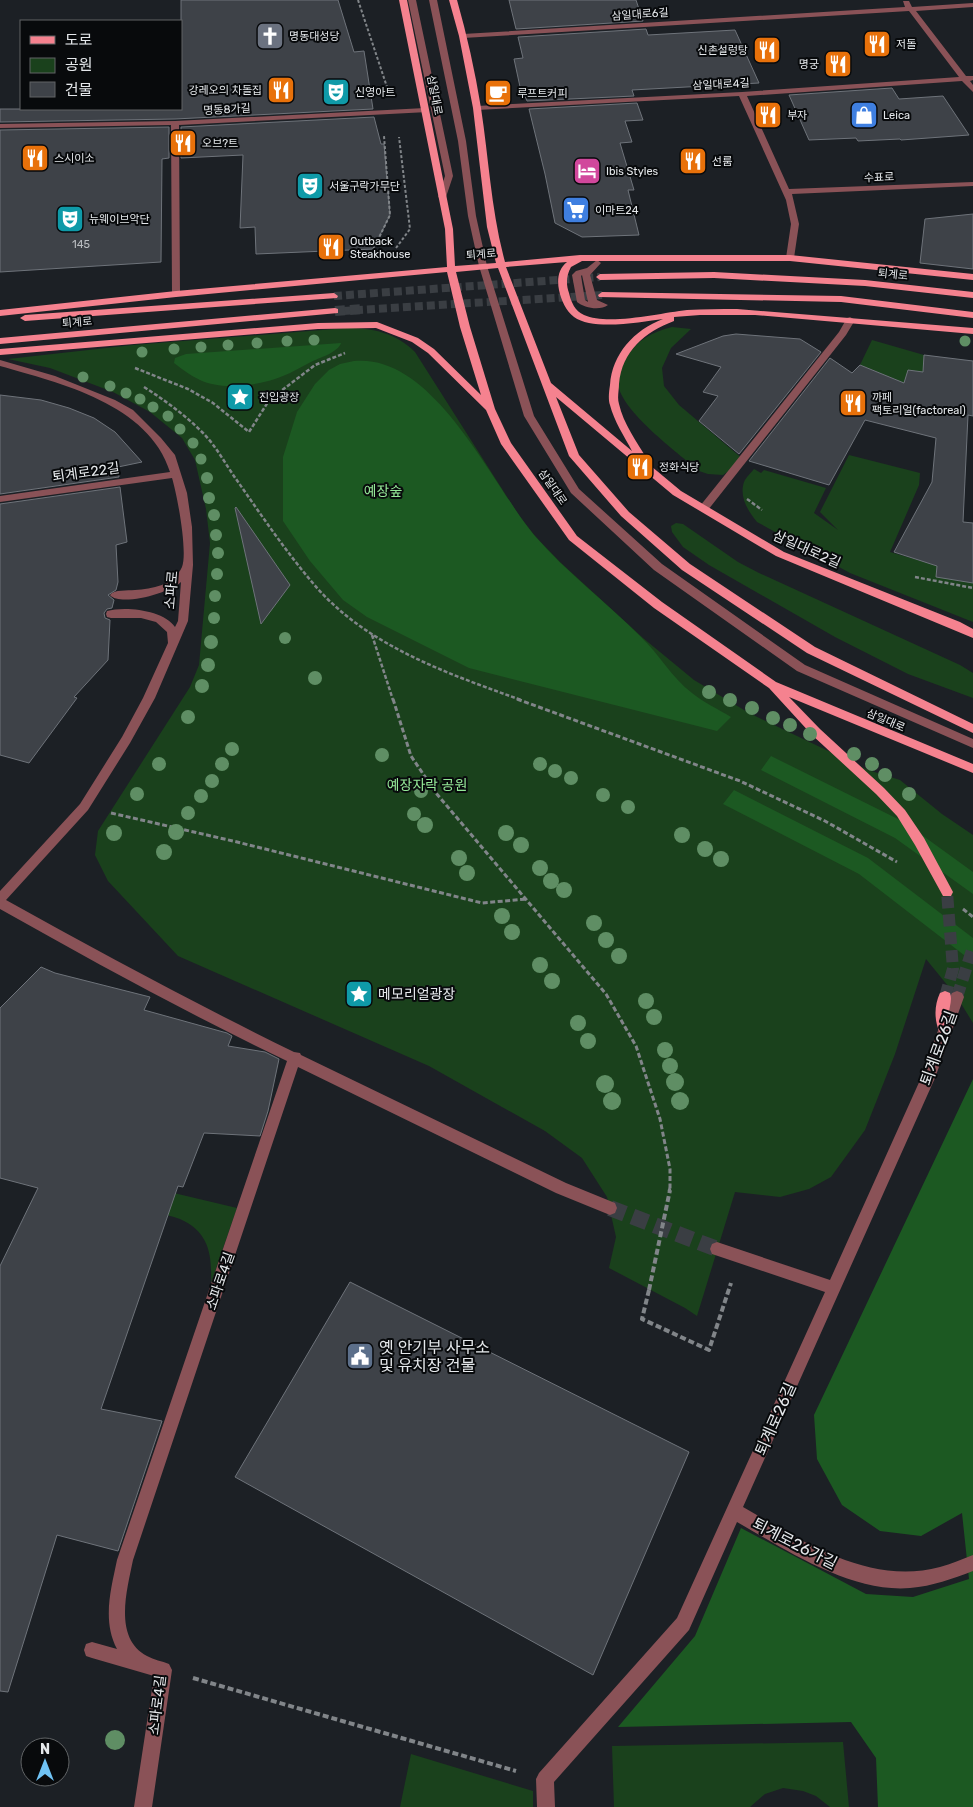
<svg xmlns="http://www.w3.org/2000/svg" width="973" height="1807" font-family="Rubik,'Noto Sans KR',sans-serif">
<rect width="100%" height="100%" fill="#1c2025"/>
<path fill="#1a411c" d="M672,327L691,329L671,348L662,368L664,386L679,405L744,460L723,475L708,474L699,471C678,453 621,411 618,384C617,375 621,366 626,358C637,340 652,332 672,327Z
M347,328C373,328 396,333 415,352L518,514L535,536L560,562L643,638L694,680L749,713L868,770L900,780L942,814L973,835V1023L957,997L926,959L895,1054L865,1130L831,1177L809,1189L780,1197L735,1192L697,1316L685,1308L609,1268L616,1237L607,1197L582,1158L545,1131L429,1066L178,956L108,881L95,855L98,831L190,687L199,665L210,543L206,509L195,460L182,438L150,412L113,392L50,368L8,359L133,345Z
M872,340L924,355L923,372L908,370L904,383L860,365Z
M849,455L920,473L919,485L890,552L973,576V622L850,573L757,522C748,511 739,497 744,482C746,477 751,473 754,469L761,473L764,470L826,488L814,513L838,530L820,512Z
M676,523L683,524L738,562L759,573L960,665L973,673V698L908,674L835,637L709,565L683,547L672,532L671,526Z
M98,1175L237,1208L211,1283C212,1254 209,1232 180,1219C172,1216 164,1215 158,1211C137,1201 117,1187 98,1175Z
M843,1742L849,1807H830L816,1796L803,1791L783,1788L765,1794L750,1807H614L612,1746Z
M411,1754L533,1791V1807H400Z"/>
<path fill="#1c5922" d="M341,343C338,352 322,357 313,361C301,367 288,375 275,379C254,386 220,390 200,380C191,376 182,369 174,363L175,358L186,354Z
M354,361C434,353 491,483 534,535C566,572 606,602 641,637C659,654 672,678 692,693C703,702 718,709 731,717L717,731L469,668L367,617L343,600L310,561L283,521V457L297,412L315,384L329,370L340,364Z
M771,756L904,822L973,872V894L895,838L761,770Z
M734,790L868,858L973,938V962L859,874L723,804Z
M973,1079V1807H878L876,1758L851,1722L618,1727L695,1636L741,1528L866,1594L913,1597L969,1579L962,1513L921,1536L880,1531L842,1505L817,1459L814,1415Z"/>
<path fill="#3e4248" stroke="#6e737a" d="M181,0H338L354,52L364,51L373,109L175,119L0,122V109H181Z
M509,0H636L643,21L516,29Z
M646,29L648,35L735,30L759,83L632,90L634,96L527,101L525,96H522L514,59L523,58L518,37Z
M892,88L899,99L943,96L969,135L901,140L900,139L858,141L856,138L809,140L789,95Z
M637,103L643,120L625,121L632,142L620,143L634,190H628L639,235L582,237L555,223L545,174L529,109Z
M374,117L381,144H384L390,215L373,249L256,254L255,227L240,228L243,155L181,158V127Z
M169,127V158L162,159L161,262L0,272V130Z
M973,214V269L920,263L925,219Z
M736,334L800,339L821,352L739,454L699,421L718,396L703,392L721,367L676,354L723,336Z
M924,355L973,361V416L968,415L963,522L973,523V583L936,577L937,566L894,552L932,482L936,438L865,420L829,485L749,461L830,358L852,373L860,365L904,383L908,370L923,372Z
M0,395L41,400L69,408L94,418L115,432L142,462L118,467L119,477L0,494Z
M120,487L127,542L116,545L118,582L116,590L108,595L114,600L112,608L107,609L104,613L105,618L110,620L108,660L74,697L77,698L29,763L0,755V504Z
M236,507L290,585L261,624L235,508Z
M41,967L55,973L150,997L144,1010L227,1033L232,1036L228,1046L265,1052L279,1059L268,1111L260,1136L204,1133L183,1187L178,1186L101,1409L162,1421L118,1551L57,1535L8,1692L0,1691V1266L38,1188L0,1178V1008Z
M350,1282L689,1452L593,1675L235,1477Z"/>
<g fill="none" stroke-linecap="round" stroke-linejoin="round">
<path stroke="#3a3e43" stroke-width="12" stroke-dasharray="12 6" stroke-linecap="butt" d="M957,997L973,947"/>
<path stroke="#3a3e43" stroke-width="16" stroke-dasharray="16 8" stroke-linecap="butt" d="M610,1208L717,1249"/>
<path stroke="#3a3e43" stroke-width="8" stroke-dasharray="8 4" stroke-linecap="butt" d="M334,296L600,277
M343,311L602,295"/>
<path stroke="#3a3e43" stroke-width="10" stroke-dasharray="10 5" stroke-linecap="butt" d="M335,311L364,309"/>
<path stroke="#3a3e43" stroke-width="12" stroke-dasharray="12 6" stroke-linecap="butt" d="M945,997L953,969L947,892"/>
<path stroke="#818589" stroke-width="2" stroke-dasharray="3 2" stroke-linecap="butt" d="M358,0L387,87
M396,248L410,229L399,137
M373,250L390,215L384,136"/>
<path stroke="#818589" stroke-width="2.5" stroke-dasharray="4 2" stroke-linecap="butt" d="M135,368L188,389L213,403L249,432L268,402L281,391L315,365L345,353
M144,387C166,401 185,415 203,433C216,446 226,465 236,479C262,516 288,555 318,589C370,647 449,674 521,700
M747,499L762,510
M915,577L973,588
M372,635L393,700"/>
<path stroke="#818589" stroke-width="3" stroke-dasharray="5 2.5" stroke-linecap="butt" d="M393,699L411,756L436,793L606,994L636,1046L660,1119L670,1169V1188
M517,699L740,781L825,821L897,862
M111,813L233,841L482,903L527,899
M963,909L973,917"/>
<path stroke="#818589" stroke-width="4" stroke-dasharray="6 3" stroke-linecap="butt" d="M649,1290L642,1319L709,1350L731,1283
M193,1678L516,1771"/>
<path fill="#8a5257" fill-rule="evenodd" d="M408,0H416L453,176L446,197L442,199L438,197L445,176Z
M429,0H437L466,141L476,216L487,266L534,416L579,489L662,564L805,665L973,739V748L797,671L654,570L571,493L524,416L479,266L468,216L458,141Z
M903,1H909L912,7L973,3V7L916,11L966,76H973V80L970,81L973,85V92L962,81L747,96L789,189L973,182V186L792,194L799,224L794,258L790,261L786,258L791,224L786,200L739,96L477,110L473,108L477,106L742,92L959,77L909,11L463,38L459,36L463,34L905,7Z
M425,108L429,110L428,112L179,125L180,294L176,297L172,294L171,125L0,128V124L175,121Z
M597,260L601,263L590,275L597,300L608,305C600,311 584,308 577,302L572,275L576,271L587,268ZM582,275L588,302L585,300L581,276Z
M850,317L855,320L846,335L708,510H700V506L839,332L847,318Z
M0,360L55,376L115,400L133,410L161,438L175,455L187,493L192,527L193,565L188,621L155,698L130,743L88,810L6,900C101,953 196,1004 294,1052L300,1053L301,1055L566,1183L615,1203L617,1208L615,1213L610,1215L556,1193L298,1067L133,1560C127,1590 113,1638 147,1656C154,1660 162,1661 169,1664L172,1670L152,1807H134L154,1676L92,1658L86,1656L84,1650L86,1644L92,1642L117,1649C102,1621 111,1589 117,1560L287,1061C189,1014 94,962 0,909V891L80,804L122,737L143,698L168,643L167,632L156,622L141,618H111L107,617L106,614L107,611C125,606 164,610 175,627L178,621L181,582C170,593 120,607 110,595C115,589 127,591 135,590C152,589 174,585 182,567C188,552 177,494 172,478L0,502V496L170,472C149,404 60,383 0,366Z
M957,991L962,993L964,997L935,1078L743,1507C802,1541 869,1586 940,1567C951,1564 962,1559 973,1555V1571C952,1579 933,1586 910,1588C851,1593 786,1550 737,1522L689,1630L554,1782L555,1807H537L536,1779L539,1773L677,1618L825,1292L712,1254L710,1249L712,1244L717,1242L830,1280L921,1078L950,997L952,993Z"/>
<path fill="#f5828f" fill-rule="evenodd" d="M399,0H407L453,229L455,266L496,263L487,227L473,108L459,36L449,0H457C467,35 475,71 481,108C489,160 491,210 505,262L580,255H790L973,274V280L790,261H582L571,267C566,276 566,285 569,293C571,302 575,311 584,315C608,326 660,313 687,310C704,309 720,309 737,309L973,328V334L755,315H700L674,317V321C645,332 622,351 619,384C619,390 617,398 619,404C623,423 637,442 647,459L645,461L681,491L784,552L960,622L973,629V638L776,556L673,495L556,397L579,455L629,512L690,564L815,647L973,724V733L807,653L682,570L621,516L569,456L498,268L456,272L470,327L495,409L511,443L577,536L662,602L776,682L973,764V773L789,697L820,729L884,788L905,810L924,838L953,892L951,896H943L915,845L897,816L876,794L812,735L769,688L654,608L569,540L501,444L486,410L428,353L412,342L376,328L318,329L0,355V349L318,323L377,322L418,338L434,349L481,395L460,327L447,272L176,297L0,316V310L176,291L447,267L445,229ZM567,262C558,269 557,280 559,290C561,300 566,311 574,317C593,331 641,322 663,319C634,330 612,354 610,385C609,392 608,399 610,405C614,421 624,436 632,451L551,383L506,267Z
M714,272L865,280L973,292V298L865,286L714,278L600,280L596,277L600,274Z
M602,292L841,296L973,312V318L841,302L599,297L598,295Z
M334,293L338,296L337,298L25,321L20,318L25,315Z
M335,308L338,309V313L0,344V338Z
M945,991L950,993C953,1001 948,1009 949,1017C949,1024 953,1027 950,1033L945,1035L940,1033C934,1021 934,1005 940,993Z"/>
<path stroke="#818589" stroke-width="3" stroke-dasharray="5 2.5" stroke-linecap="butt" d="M669,1191L670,1188"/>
<path stroke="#818589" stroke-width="4" stroke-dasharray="6 3" stroke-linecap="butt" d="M649,1290L670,1190"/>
</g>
<g fill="#5f8e64">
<circle cx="314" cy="340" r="5.5"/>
<circle cx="287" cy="341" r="5.5"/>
<circle cx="965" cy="341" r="5.5"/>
<circle cx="257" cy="343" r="5.5"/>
<circle cx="228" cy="345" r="5.5"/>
<circle cx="201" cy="347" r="5.5"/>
<circle cx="174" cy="349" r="5.5"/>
<circle cx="142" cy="352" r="5.5"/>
<circle cx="83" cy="377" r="5.5"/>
<circle cx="110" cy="386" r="5.5"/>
<circle cx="126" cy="393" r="5.5"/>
<circle cx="140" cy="399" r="5.5"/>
<circle cx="153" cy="407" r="5.5"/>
<circle cx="168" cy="416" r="5.5"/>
<circle cx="180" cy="429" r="5.5"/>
<circle cx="193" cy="443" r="5.5"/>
<circle cx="201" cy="459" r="5.5"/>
<circle cx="207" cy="478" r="6"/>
<circle cx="209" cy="498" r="6"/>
<circle cx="214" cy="515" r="6"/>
<circle cx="216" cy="535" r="6"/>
<circle cx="218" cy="553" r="6"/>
<circle cx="217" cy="574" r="6"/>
<circle cx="215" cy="596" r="6"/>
<circle cx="214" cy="618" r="6"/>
<circle cx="285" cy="638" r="6"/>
<circle cx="211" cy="642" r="7"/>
<circle cx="208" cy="665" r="7"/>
<circle cx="315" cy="678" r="7"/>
<circle cx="202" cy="686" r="7"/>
<circle cx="709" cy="692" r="7"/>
<circle cx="730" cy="700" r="7"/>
<circle cx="752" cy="708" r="7"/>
<circle cx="188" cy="717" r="7"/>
<circle cx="773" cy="718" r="7"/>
<circle cx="790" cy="725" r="7"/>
<circle cx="810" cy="734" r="7"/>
<circle cx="232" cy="749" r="7"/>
<circle cx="854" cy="754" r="7"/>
<circle cx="382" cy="755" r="7"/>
<circle cx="159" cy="764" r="7"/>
<circle cx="222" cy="764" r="7"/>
<circle cx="540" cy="764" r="7"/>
<circle cx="872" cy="764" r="7"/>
<circle cx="555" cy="771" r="7"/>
<circle cx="885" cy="775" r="7"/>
<circle cx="571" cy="778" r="7"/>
<circle cx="212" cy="781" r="7"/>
<circle cx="421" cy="791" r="7"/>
<circle cx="137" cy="794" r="7"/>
<circle cx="909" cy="794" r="7"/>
<circle cx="603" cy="795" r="7"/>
<circle cx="201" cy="796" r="7"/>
<circle cx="628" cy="807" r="7"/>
<circle cx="188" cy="813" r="7"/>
<circle cx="414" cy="814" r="7"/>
<circle cx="425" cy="825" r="8"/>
<circle cx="176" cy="832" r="8"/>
<circle cx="114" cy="833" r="8"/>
<circle cx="506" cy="833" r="8"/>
<circle cx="682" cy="835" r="8"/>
<circle cx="521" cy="845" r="8"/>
<circle cx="705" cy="849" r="8"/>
<circle cx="164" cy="852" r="8"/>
<circle cx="459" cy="858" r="8"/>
<circle cx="721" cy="859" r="8"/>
<circle cx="540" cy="868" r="8"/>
<circle cx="467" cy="873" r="8"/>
<circle cx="551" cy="881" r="8"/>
<circle cx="564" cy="890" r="8"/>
<circle cx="502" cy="916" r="8"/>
<circle cx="594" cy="923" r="8"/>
<circle cx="512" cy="932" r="8"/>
<circle cx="606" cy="940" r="8"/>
<circle cx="619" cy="956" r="8"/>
<circle cx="540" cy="965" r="8"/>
<circle cx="552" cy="981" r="8"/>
<circle cx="646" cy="1001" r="8"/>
<circle cx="654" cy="1017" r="8"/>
<circle cx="578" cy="1023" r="8"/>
<circle cx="588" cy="1041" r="8"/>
<circle cx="665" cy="1050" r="8"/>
<circle cx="670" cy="1066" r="8"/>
<circle cx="675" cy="1082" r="9"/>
<circle cx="605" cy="1084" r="9"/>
<circle cx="612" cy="1101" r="9"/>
<circle cx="680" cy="1101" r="9"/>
<circle cx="115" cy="1740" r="10"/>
</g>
<defs>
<g id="church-square" transform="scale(1.4375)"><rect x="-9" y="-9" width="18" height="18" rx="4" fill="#6b7280" stroke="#080a0c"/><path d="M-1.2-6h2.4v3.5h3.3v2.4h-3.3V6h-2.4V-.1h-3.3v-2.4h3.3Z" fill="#fff"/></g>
<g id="restaurant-square" transform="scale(1.4375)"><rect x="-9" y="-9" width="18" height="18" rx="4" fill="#e8710a" stroke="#080a0c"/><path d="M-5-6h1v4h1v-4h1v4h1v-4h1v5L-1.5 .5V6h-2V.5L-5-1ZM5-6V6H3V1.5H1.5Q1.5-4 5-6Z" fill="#fff"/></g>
<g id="theatre-square" transform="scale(1.4375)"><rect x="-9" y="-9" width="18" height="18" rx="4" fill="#0f9aa8" stroke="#080a0c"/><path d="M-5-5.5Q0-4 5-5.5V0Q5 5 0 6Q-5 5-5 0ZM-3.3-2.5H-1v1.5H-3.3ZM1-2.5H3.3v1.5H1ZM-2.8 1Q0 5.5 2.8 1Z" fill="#fff"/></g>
<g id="cafe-square" transform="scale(1.4375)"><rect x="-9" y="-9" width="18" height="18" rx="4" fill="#e8710a" stroke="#080a0c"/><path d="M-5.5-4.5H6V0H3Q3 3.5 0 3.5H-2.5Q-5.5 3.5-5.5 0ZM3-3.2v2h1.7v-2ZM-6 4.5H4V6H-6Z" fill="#fff"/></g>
<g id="shop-square" transform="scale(1.4375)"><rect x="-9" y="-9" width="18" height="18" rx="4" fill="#3f7fe0" stroke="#080a0c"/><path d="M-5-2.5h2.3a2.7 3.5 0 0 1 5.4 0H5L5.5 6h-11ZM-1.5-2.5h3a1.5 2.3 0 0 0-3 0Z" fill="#fff"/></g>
<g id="hotel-square" transform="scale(1.4375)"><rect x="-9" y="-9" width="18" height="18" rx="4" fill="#d1479c" stroke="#080a0c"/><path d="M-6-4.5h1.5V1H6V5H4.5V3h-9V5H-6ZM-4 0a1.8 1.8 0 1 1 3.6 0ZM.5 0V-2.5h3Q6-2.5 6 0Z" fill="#fff"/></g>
<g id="supermarket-square" transform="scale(1.4375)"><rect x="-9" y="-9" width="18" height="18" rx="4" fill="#3f7fe0" stroke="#080a0c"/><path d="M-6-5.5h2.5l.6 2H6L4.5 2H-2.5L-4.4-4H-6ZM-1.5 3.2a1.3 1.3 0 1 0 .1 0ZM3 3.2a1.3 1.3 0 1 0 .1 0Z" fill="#fff"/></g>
<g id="sight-square" transform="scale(1.4375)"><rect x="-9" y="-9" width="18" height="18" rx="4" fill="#0f9aa8" stroke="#080a0c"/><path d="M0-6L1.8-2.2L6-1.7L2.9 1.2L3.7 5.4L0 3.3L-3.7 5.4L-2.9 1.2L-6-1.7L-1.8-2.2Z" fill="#fff"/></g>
<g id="civic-square" transform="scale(1.4375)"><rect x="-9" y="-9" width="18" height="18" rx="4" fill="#5c6f8a" stroke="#080a0c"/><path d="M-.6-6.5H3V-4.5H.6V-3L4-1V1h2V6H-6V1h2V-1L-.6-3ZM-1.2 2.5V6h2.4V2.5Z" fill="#fff"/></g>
</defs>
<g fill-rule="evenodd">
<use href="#church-square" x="270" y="36"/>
<use href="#restaurant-square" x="877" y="44"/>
<use href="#restaurant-square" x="767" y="50"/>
<use href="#restaurant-square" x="838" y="64"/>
<use href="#restaurant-square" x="281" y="90"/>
<use href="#theatre-square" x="336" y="92"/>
<use href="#cafe-square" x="498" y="93"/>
<use href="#restaurant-square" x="768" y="115"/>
<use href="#shop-square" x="864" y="115"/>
<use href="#restaurant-square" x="183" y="143"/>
<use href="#restaurant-square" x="35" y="158"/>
<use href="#restaurant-square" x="693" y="161"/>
<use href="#hotel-square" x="587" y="171"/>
<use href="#theatre-square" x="310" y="186"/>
<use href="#supermarket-square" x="576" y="210"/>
<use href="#theatre-square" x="70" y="219"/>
<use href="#restaurant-square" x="331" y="247"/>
<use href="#sight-square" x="240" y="397"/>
<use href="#restaurant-square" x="853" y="403"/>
<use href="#restaurant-square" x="640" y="467"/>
<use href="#sight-square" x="359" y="994"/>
<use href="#civic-square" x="360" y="1356"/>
</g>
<g text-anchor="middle" stroke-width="4" stroke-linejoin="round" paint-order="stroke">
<g font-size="11" fill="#e5e8eb" stroke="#080a0c">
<text transform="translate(640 14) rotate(-4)" y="4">삼일대로6길</text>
<text transform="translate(721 84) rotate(-3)" y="4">삼일대로4길</text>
<text transform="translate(435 95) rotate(79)" y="4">삼일대로</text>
<text transform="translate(227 109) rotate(-3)" y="4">명동8가길</text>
<text transform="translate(879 177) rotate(-2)" y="4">수표로</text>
<text transform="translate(481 254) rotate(-5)" y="4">퇴계로</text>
<text transform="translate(893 274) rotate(6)" y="4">퇴계로</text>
<text transform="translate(77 322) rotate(-5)" y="4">퇴계로</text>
<text transform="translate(553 487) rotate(55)" y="4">삼일대로</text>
<text transform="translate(886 720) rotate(23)" y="4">삼일대로</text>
</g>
<g font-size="11" fill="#e5e8eb" stroke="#080a0c" text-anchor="start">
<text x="289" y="40">명동대성당</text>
<text x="896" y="48">저돌</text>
<text x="748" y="54" text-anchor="end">신촌설렁탕</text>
<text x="819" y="68" text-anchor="end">명궁</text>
<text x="262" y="94" text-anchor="end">강레오의 차돌집</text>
<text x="355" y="96">신영아트</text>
<text x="517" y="97">루프트커피</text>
<text x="787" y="119">부자</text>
<text x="883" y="119">Leica</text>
<text x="202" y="147">오브?트</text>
<text x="54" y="162">스시이소</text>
<text x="712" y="165">선룸</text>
<text x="606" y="175">Ibis Styles</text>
<text x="329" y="190">서울구락가무단</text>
<text x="595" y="214">이마트24</text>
<text x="89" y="223">뉴웨이브악단</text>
<text x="350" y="245">Outback<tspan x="350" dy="13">Steakhouse</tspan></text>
<text x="259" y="401">진입광장</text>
<text x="872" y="401">까페<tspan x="872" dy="13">팩토리얼(factoreal)</tspan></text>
<text x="659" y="471">정화식당</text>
</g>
<g font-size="11" fill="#bbbec2">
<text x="81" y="248">145</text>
</g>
<g font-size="14" fill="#e5e8eb" stroke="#080a0c">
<text transform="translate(86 472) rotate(-8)" y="5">퇴계로22길</text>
<text transform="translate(807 549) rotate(24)" y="5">삼일대로2길</text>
<text transform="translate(171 590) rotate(-85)" y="5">소파로</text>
<text transform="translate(220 1281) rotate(-71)" y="5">소파로4길</text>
<text transform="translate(157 1705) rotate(-83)" y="5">소파로4길</text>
</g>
<g font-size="14" fill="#95e898" stroke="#080a0c">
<text x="383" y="496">예장숲</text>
<text x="427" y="790">예장자락 공원</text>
</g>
<g font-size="14" fill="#e5e8eb" stroke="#080a0c" text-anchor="start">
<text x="378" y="999">메모리얼광장</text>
</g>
<g font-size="16" fill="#e5e8eb" stroke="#080a0c">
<text transform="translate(938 1048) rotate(-70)" y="6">퇴계로26길</text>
<text transform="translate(775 1419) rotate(-66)" y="6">퇴계로26길</text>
<text transform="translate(795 1543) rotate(27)" y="6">퇴계로26가길</text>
</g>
<g font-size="16" fill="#e5e8eb" stroke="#080a0c" text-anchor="start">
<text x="379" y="1353">옛 안기부 사무소<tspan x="379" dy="18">및 유치장 건물</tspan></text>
</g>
</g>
<rect x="20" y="20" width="162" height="90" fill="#080a0c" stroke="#606365"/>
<rect x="30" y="36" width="25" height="8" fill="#f5828f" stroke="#606365"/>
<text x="65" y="45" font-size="15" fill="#e5e8eb">도로</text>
<rect x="30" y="58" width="25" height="15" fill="#1a411c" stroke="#606365"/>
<text x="65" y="70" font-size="15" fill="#e5e8eb">공원</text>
<rect x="30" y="82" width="25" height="15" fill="#3e4248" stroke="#606365"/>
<text x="65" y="95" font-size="15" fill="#e5e8eb">건물</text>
<g transform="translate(45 1762)"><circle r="24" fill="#080a0c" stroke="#606365"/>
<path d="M0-4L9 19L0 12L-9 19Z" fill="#6fc2f4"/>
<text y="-8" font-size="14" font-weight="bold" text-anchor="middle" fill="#e5e8eb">N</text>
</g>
</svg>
